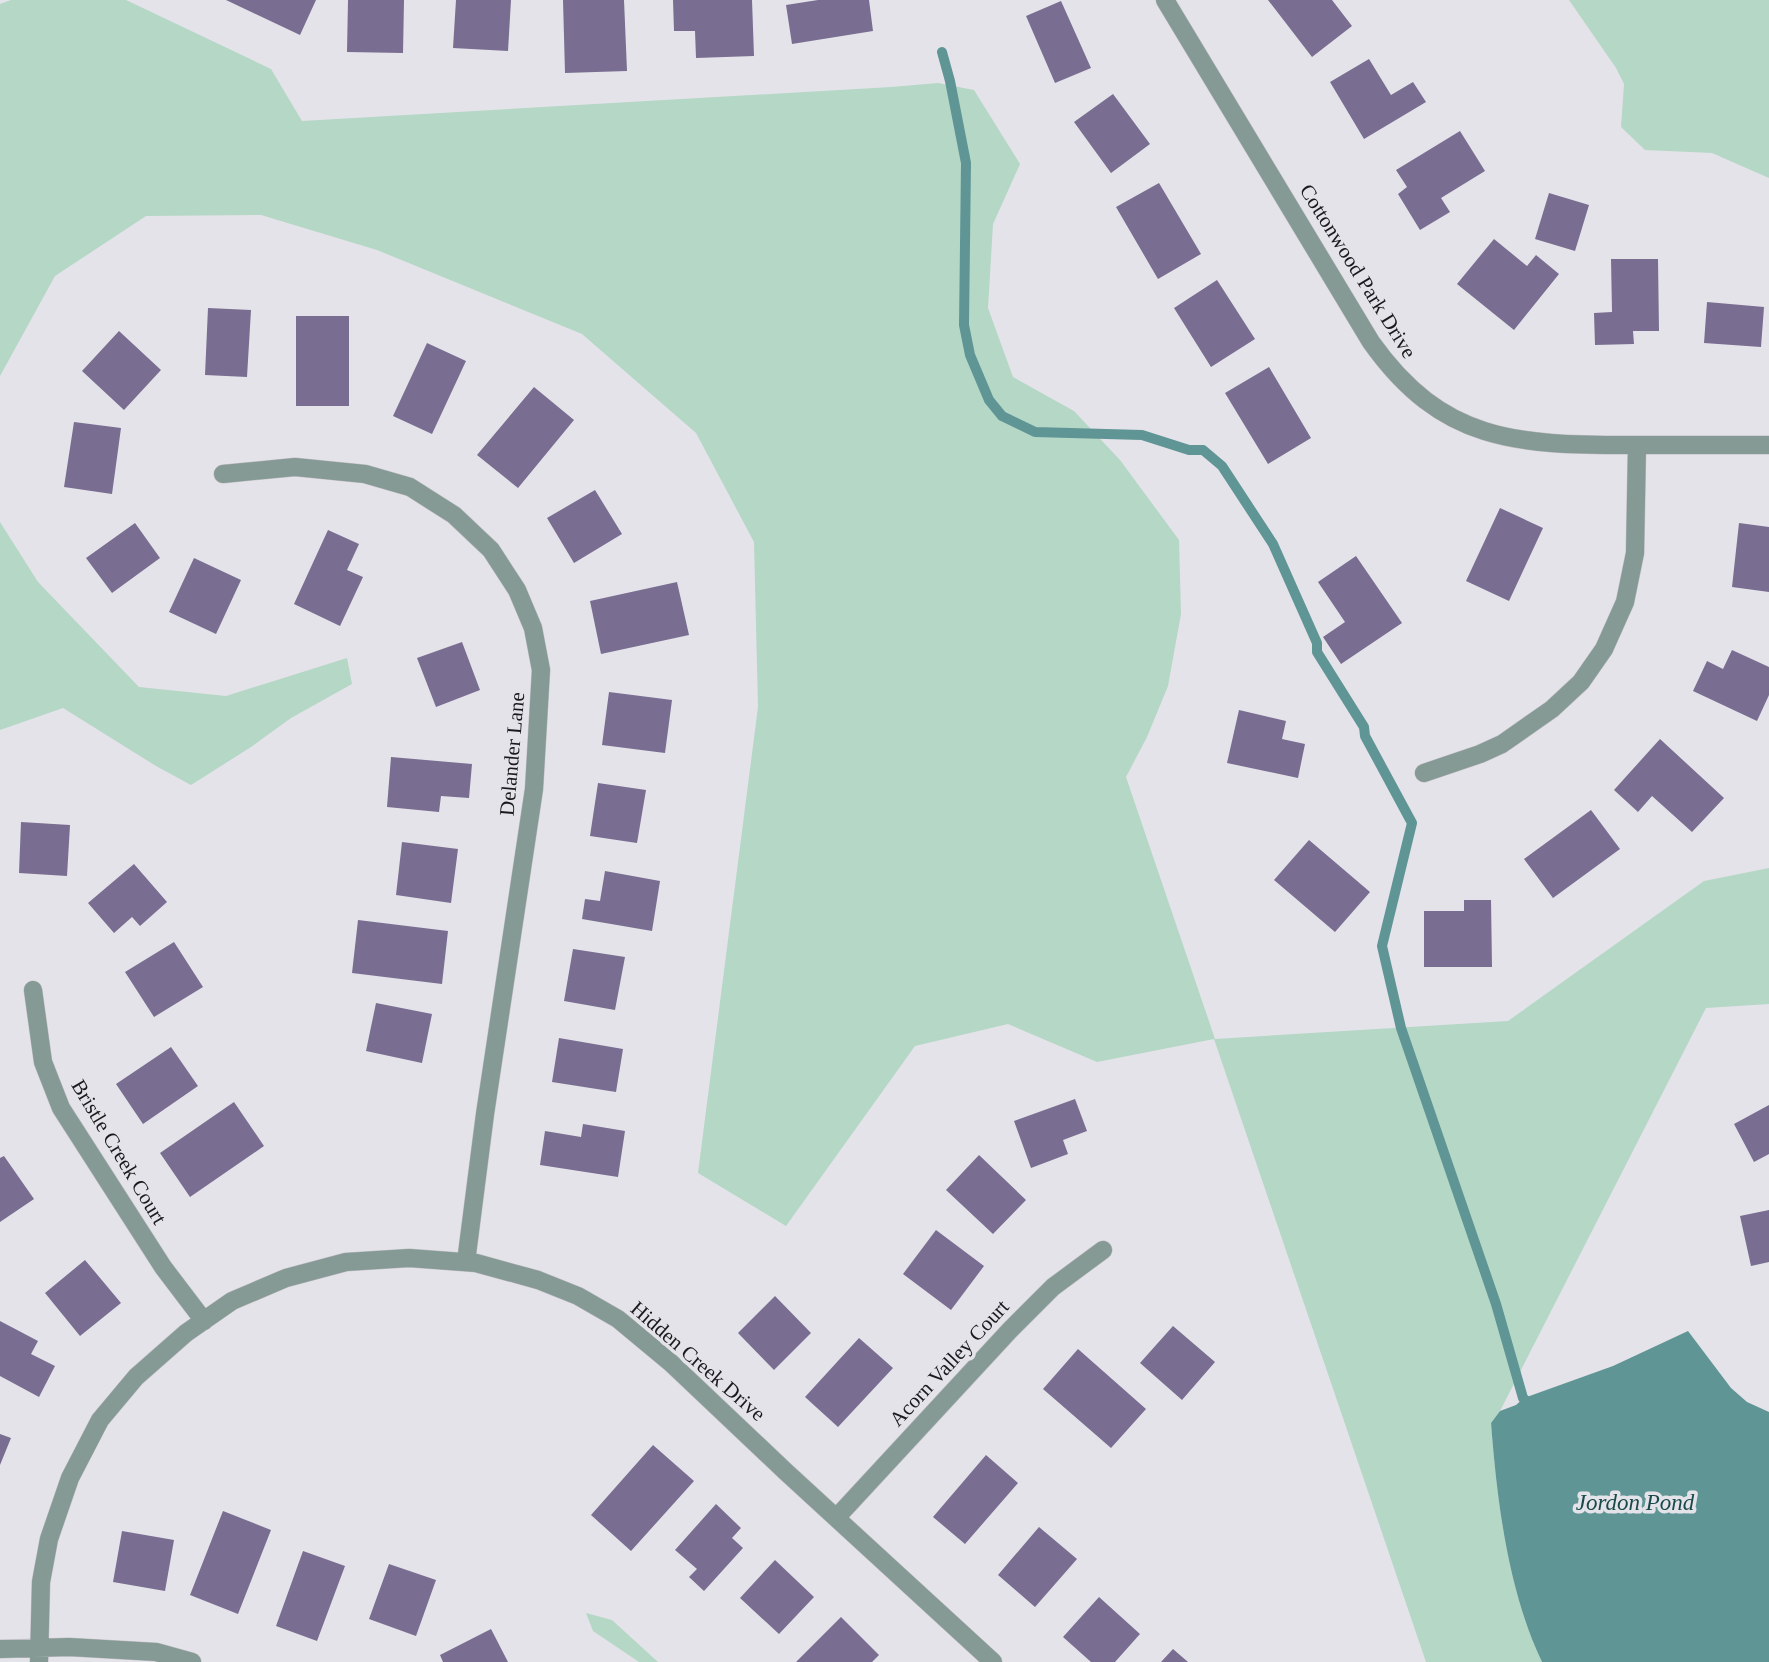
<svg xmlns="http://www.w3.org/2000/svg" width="1769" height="1662" font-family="'Times New Roman',serif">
<rect width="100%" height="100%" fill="#e4e3e9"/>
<path fill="#b5d7c6" d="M11,0H126L271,69L302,121L891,87L938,83L974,90L1020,164L993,224L988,308L1013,377L1074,411L1120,460L1179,540L1181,614L1168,686L1147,737L1126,777L1215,1039L1508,1021L1704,881L1769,868V1004L1706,1008L1500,1411L1491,1423C1497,1501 1508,1591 1542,1662H1426L1214,1039L1097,1062L1008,1024L915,1046L786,1226L698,1173L758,707L754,542L696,433L582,334L377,250L261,215L146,216L55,276L0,376V4Z
M1569,0H1769V178L1712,153L1645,150L1621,127L1624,84L1616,68Z
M0,522L38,582L139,687L226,696L347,658L352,684L291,718L251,747L191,785L156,766L63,708L0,730Z
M586,1613L612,1620L658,1662H639L593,1631Z"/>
<path fill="#609595" d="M1688,1331L1731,1388L1747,1402L1769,1412V1662H1542C1508,1591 1497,1501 1491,1423L1500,1411L1516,1405L1524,1398L1613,1366Z"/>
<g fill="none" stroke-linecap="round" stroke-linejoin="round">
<path stroke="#609595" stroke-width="10" d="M942,52L950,81L966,163L964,325L970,355L989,400L1002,416L1035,432L1142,435L1189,450H1203L1222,466L1273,544L1317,643V652L1364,727L1365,736L1412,823L1382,946L1401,1028L1496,1304L1523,1398L1533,1407"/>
</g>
<path fill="#796d91" d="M226,0H316L300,35Z
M348,0H404L403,53L347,52Z
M456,0H511L508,51L453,48Z
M563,0H624L627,71L565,73Z
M673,0H752L754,56L696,58L695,31H674Z
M869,0L873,31L792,44L786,5L818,0Z
M1268,0H1332L1352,26L1312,57Z
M1061,1L1091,68L1055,83L1026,16Z
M1369,59L1391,95L1413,82L1426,102L1364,139L1330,82Z
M1113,94L1150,144L1111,173L1074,122Z
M1460,131L1485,171L1441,198L1450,212L1420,230L1398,194L1407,187L1396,170Z
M1159,183L1201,254L1158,279L1116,207Z
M1549,193L1589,205L1575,251L1535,239Z
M1494,239L1527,266L1536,255L1559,274L1514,330L1457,284Z
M1611,259H1658L1659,331H1633L1634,344L1595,345L1594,313L1612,312Z
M1217,280L1255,339L1211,367L1174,308Z
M1707,302L1764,307L1761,347L1704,343Z
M208,308L251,310L247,377L205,375Z
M296,316H349V406H296Z
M119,331L161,370L124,410L82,371Z
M427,343L466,361L432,434L393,416Z
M1269,367L1311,438L1268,464L1225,393Z
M534,387L574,420L518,488L477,455Z
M74,422L121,428L112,494L64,487Z
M595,490L622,534L574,563L547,518Z
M1500,508L1543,528L1509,601L1466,581Z
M135,523L160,558L112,593L86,558Z
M1739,523L1769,527V592L1732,587Z
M328,530L359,544L347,570L363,577L340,626L294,604Z
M1356,556L1402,623L1341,664L1323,637L1345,622L1318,582Z
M194,558L241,580L216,634L169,612Z
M677,582L689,635L601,654L590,601Z
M462,642L480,690L436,707L417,658Z
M1732,650L1769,667V695L1757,721L1693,691L1707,661L1723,669Z
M609,692L672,700L665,753L602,745Z
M1239,710L1286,721L1282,739L1305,744L1298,778L1227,763Z
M1660,739L1724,798L1692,832L1652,796L1638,812L1614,790Z
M391,757L472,764L469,798L441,796L439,812L387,807Z
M598,783L646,790L637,843L590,836Z
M1591,810L1620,849L1553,898L1524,859Z
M21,822L70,825L67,876L19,873Z
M1309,840L1370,892L1335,932L1274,880Z
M402,842L458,849L451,903L396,895Z
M134,864L167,902L140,926L132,917L114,933L88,903Z
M605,871L660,881L652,931L582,919L585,899L600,901Z
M1464,900H1491L1492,967H1424V911H1464Z
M358,920L448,931L442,984L352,973Z
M174,942L203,987L154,1017L125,972Z
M573,949L625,957L615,1010L564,1001Z
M376,1003L432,1014L422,1063L366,1051Z
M559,1038L623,1049L616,1092L552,1082Z
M171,1047L198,1086L143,1124L116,1084Z
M1075,1099L1087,1131L1063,1140L1068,1154L1031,1168L1014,1121Z
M234,1102L264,1146L190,1197L160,1153Z
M1769,1105V1154L1754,1162L1734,1124Z
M583,1124L625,1131L618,1177L540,1165L545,1131L581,1137Z
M979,1155L1026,1200L993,1234L946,1190Z
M4,1156L34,1199L0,1222V1158Z
M1769,1210V1262L1751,1266L1740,1216Z
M936,1230L984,1266L951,1310L903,1274Z
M85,1260L121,1303L80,1336L45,1293Z
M775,1296L811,1333L774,1370L738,1333Z
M0,1321L38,1341L31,1354L55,1366L39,1397L0,1376Z
M1173,1326L1215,1362L1182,1400L1140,1363Z
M859,1338L893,1368L838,1427L805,1397Z
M1078,1349L1146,1409L1111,1448L1043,1389Z
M0,1434L11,1438L0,1465Z
M653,1445L694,1481L631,1551L591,1515Z
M986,1455L1018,1483L965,1544L933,1517Z
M716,1504L741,1528L732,1538L743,1548L704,1591L689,1577L697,1569L675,1550Z
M223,1511L271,1530L238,1614L190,1595Z
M1039,1527L1077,1559L1035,1607L998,1575Z
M122,1531L174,1540L165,1591L113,1582Z
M303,1551L345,1566L317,1641L276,1626Z
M775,1560L814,1597L779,1634L740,1598Z
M389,1564L436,1580L416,1636L369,1619Z
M1099,1597L1140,1634L1115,1662H1091L1063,1637Z
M841,1617L879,1655L872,1662H796Z
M491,1629L508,1662H443L440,1655Z
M1173,1649L1188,1662H1161Z"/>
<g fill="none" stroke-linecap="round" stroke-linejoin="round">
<g stroke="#c0bfc4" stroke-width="19">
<path id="minor" d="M1165,0L1371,342C1442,442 1516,445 1630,445C1676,445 1723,445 1769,445
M223,474L295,467L365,474L410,487L454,515L491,550L517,590L533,628L541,670L534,789L485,1114L466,1262
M1424,773L1480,754L1502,744L1552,709L1581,682L1604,649L1625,602L1635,553L1637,445
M33,990L43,1062L61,1108L163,1267L204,1321
M837,1517L1010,1330L1053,1287L1103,1250
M0,1649L69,1647L156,1652L192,1662
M39,1662L41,1582L49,1539L70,1478L100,1420L136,1377L186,1333L232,1301L286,1278L346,1262L409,1258L476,1263L538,1280L578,1296L618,1319L671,1363L785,1471L993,1662"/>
</g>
<use href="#minor" stroke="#859a94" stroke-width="18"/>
</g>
<g text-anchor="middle" stroke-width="7" stroke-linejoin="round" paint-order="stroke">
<g font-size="21" fill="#1a1a1c" stroke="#e4e3e9">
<text transform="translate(1358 271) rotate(58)" y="7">Cottonwood Park Drive</text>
<text transform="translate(512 754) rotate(-85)" y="7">Delander Lane</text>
<text transform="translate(119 1152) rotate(59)" y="7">Bristle Creek Court</text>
<text transform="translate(698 1361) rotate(41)" y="7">Hidden Creek Drive</text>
<text transform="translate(949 1363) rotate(-47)" y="7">Acorn Valley Court</text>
</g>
<g font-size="23" font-style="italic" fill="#194a4a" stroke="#e4e3e9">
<text x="1635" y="1510">Jordon Pond</text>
</g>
</g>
</svg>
